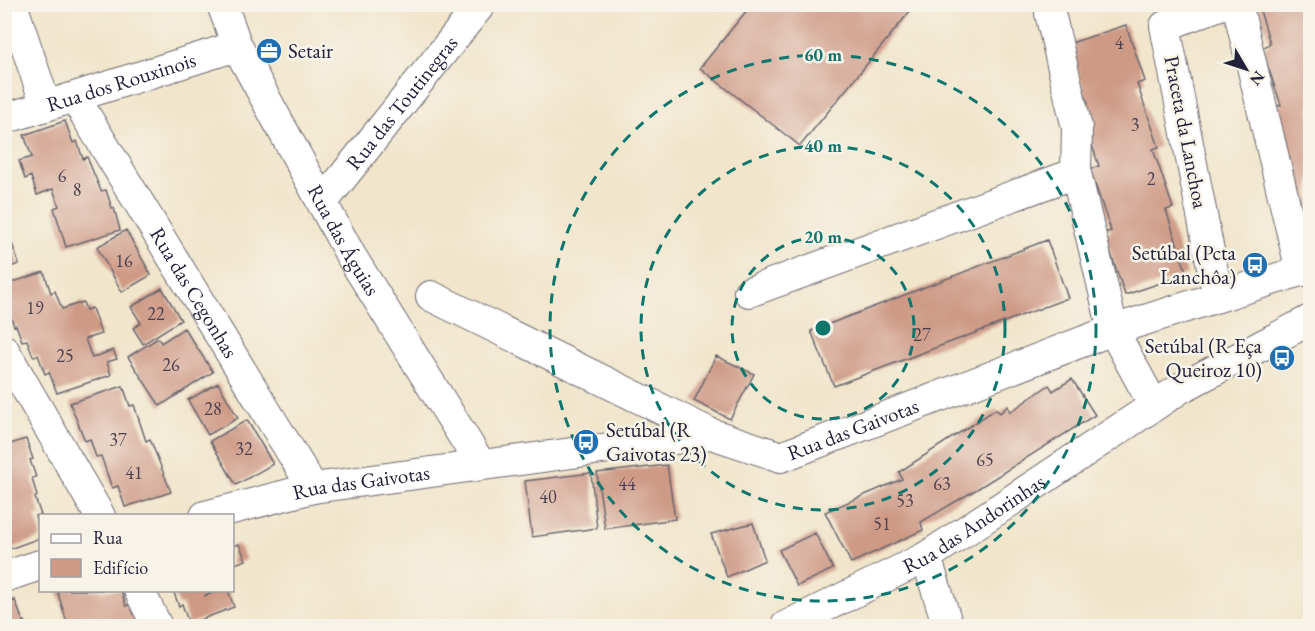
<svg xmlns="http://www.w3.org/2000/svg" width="1315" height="631" font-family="'EB Garamond',serif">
<rect width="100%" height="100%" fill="#f7f3e8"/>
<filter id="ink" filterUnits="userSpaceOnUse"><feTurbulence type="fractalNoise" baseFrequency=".0167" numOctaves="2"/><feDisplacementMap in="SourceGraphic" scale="12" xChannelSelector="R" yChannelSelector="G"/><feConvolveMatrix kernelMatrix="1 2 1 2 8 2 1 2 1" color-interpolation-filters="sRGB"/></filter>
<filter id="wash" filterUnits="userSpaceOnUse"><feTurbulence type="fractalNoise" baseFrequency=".008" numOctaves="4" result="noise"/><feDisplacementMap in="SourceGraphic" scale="24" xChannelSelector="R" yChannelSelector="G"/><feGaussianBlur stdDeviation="1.35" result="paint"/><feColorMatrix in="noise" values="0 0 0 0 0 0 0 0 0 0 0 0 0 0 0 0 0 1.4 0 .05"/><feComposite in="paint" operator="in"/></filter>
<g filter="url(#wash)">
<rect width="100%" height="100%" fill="#f1e5cb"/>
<g id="blocks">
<path fill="#ce9a86" d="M752,4H916L800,146L700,68Z
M1258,4H1310V234L1307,235L1287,173L1293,171L1272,108L1281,105L1262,49L1270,43Z
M1126,25L1145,81L1137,84L1159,147L1153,149L1173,208L1166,210L1187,274L1125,295L1104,233L1111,231L1090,169L1099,166L1080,109L1088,104L1068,44Z
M65,121L73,143L77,141L83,159L87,157L101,191L106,190L112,208H114L120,230L66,247L54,208L59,206L53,189L37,195L31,176L25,179L19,161L32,157L24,135Z
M4,220L19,264L4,269Z
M126,230L151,275L122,292L97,247Z
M1047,240L1068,298L834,386L811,331Z
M44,272L51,293L55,291L62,309L83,302L86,310L92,308L101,334L85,339L92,358L113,350L117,359L107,362L111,375L57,393L49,372L45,374L38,355L33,356L27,340L22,341L16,325L14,326L4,296V285Z
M162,288L181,320L143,344L133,328L141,323L131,307Z
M184,328L213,372L160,406L128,357L158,338L161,343Z
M716,356L754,374L730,419L694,401Z
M1072,379L1095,415L977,489L921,522L923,530L851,563L825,512L902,479L899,472L996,409L1000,413L1008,406L1010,412L1049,385L1053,391Z
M218,383L238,418L208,435L188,400Z
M123,386L130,406L134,405L146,441L150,439L171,492L125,507L118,486L112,488L101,456L96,457L90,439L85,441L70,403Z
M247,420L273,464L236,485L210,441Z
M26,439L33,459L30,460L36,477L32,478L37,496L35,498L41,515L35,516L40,531V538L4,551V446Z
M667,465L675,519L605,529L597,473Z
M591,473L597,528L532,537L525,481Z
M753,523L765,560L727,577L711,534Z
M815,533L833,569L797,586L779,550Z
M239,544L246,560L232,565V546Z
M57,590H121L126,606L131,604L138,621L140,619L143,626H74L73,624L68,626Z
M173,590H216L204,596L220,590H228L234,607L189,624L182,604L179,606Z
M15,600L23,622L25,621L27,626H4V605Z"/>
</g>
</g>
<g filter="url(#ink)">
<use href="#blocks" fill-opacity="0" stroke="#6a666d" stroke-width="1.5"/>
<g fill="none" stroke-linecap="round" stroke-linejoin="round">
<g stroke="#6a666d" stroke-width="32">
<g id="minor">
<path d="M12,4L46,106"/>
<path id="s1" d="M222,4L237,46L351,256L481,465"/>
<path d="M1237,4L1301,271"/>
<path d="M1050,13L1077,128L1076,173L1113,330L1154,406"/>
<path id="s2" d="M75,98L313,488"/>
<path id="s3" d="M4,119L237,46"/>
<path id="s4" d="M322,203L481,4"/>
<path d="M749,292L1076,173"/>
<path d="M431,296L712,434"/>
<path d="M1218,297L1165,26L1222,4"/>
<path d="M4,350L100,516"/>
<path id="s5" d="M205,516L313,488L712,434L781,457L1113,330L1310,268"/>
<path d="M926,557L948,626"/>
<path d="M4,577L40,565"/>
<path d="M139,590L157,626"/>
<path id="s6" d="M786,626L926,557L1181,388L1310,320"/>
</g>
</g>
<use href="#minor" stroke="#fff" stroke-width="30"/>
</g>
</g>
<g fill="none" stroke="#0f766e" stroke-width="3" stroke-dasharray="10 8">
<circle cx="823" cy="328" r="91"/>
<circle cx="823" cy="328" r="182"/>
<circle cx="823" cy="328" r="273"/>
</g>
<defs>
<g id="office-disc" transform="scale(1.35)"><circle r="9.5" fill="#1f6fb2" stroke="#f7f3e8"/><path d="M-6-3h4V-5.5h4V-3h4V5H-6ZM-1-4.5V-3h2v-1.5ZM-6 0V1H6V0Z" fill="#fff"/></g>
<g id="bus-disc" transform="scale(1.35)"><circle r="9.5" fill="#1f6fb2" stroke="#f7f3e8"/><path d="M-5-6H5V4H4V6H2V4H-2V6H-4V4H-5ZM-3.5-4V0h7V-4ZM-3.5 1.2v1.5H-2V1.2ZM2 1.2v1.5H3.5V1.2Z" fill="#fff"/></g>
</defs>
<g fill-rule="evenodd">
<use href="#office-disc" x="269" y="51"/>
<use href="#bus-disc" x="1255" y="265"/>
<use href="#bus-disc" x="1282" y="358"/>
<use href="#bus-disc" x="586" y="442"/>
</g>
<g text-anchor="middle" stroke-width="5" stroke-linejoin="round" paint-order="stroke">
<g font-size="18" fill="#4d404e">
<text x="1119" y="49">4</text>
<text x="1135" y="131">3</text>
<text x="62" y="182">6</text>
<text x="1151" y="185">2</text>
<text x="77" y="196">8</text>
<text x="124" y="267">16</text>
<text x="35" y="314">19</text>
<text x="156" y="320">22</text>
<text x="922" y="341">27</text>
<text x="65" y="362">25</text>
<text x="171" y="371">26</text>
<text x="213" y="415">28</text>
<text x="118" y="446">37</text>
<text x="244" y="455">32</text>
<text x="985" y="466">65</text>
<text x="134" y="479">41</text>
<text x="627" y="490">44</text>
<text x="942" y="490">63</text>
<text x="548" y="503">40</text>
<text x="905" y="507">53</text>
<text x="882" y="530">51</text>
</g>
<g font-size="21" fill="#22223b" stroke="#f7f3e8" text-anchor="start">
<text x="288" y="58">Setair</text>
<text x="1236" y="260" text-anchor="end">Setúbal (Pcta<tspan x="1236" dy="24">Lanchôa)</tspan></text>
<text x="1262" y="353" text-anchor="end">Setúbal (R Eça<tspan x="1262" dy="24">Queiroz 10)</tspan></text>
<text x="606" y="437">Setúbal (R<tspan x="606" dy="24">Gaivotas 23)</tspan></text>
</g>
<g font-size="21" fill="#22223b" stroke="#f7f3e8">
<text dy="7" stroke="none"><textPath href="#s3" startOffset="123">Rua dos Rouxinois</textPath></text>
<text dy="7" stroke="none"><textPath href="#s4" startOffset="128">Rua das Toutinegras</textPath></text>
<text transform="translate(1186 132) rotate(79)" y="7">Praceta da Lanchoa</text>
<text dy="7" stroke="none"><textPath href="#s1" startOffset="266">Rua das Águias</textPath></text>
<text dy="7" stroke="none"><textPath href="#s2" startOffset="228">Rua das Cegonhas</textPath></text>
<text dy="7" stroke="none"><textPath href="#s5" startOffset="664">Rua das Gaivotas</textPath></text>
<text dy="7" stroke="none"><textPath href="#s5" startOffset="160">Rua das Gaivotas</textPath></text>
<text dy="7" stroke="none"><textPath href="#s6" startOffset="214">Rua das Andorinhas</textPath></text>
</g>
</g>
<circle cx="823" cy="328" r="9" fill="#0f766e" stroke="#f7f3e8" stroke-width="3"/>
<g font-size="18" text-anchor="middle" font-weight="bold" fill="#0f766e" stroke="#f7f3e8" stroke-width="5" stroke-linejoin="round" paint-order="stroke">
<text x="823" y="61">60 m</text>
<text x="823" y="152">40 m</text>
<text x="823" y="243">20 m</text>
</g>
<rect width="1315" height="631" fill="none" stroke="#f7f3e8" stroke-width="24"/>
<rect x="39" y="514" width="195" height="78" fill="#f7f3e8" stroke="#a29fa3" stroke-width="1.5"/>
<rect x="51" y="534" width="30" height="9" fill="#ffffff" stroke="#a29fa3" stroke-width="1.5"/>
<text x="93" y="544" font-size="18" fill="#22223b">Rua</text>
<rect x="51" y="559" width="30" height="18" fill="#ce9a86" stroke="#a29fa3" stroke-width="1.5"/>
<text x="93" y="574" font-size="18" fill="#22223b">Edifício</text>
<g transform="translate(1246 69) rotate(129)" stroke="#f7f3e8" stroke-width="4.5" paint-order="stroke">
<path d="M0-4.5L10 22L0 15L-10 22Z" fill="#22223b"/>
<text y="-9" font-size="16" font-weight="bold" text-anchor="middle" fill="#22223b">N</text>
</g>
</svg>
